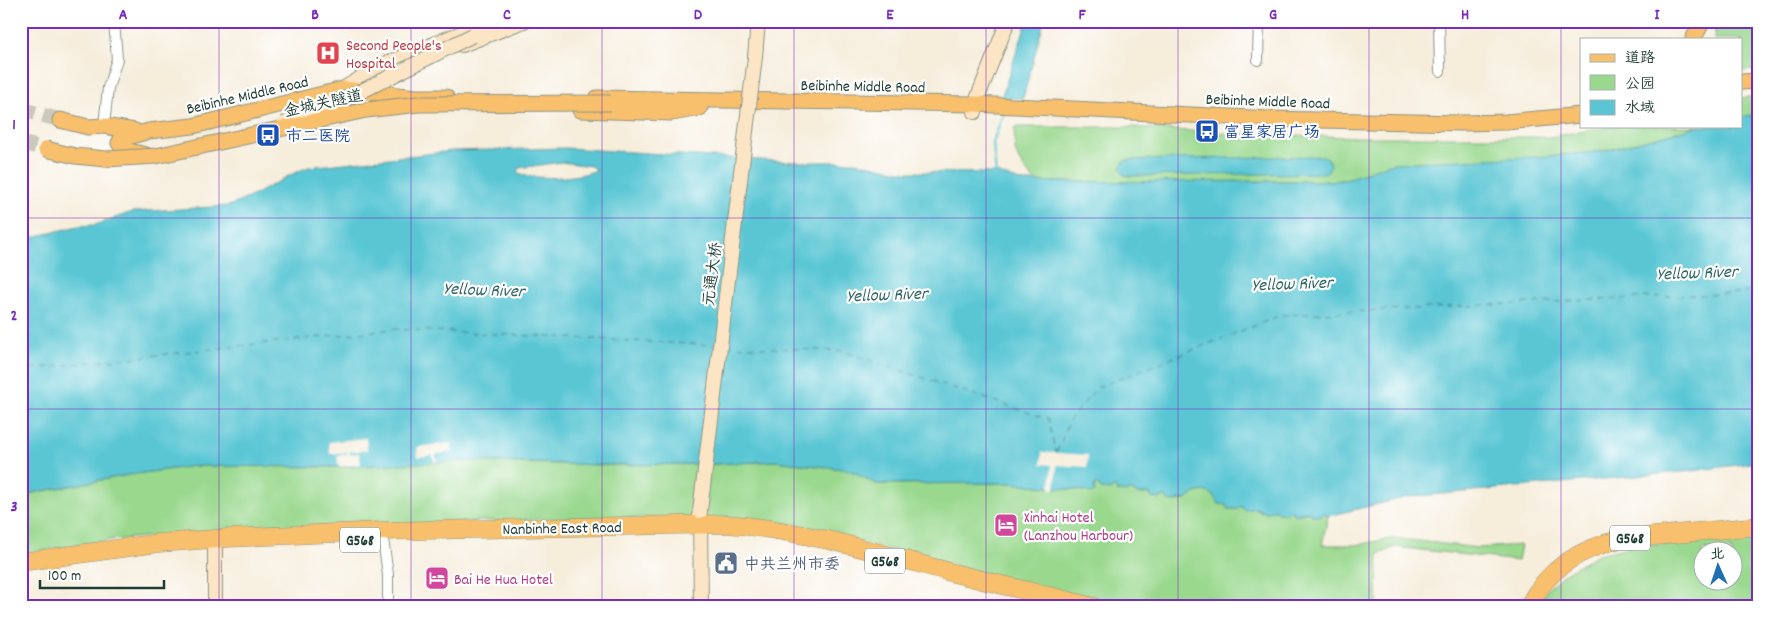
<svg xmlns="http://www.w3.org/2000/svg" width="1780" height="628" font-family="Dekko,'LXGW WenKai TC',sans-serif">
<rect width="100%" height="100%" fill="#fff"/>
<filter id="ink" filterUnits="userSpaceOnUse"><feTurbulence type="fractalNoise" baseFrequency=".02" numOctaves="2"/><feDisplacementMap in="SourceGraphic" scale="10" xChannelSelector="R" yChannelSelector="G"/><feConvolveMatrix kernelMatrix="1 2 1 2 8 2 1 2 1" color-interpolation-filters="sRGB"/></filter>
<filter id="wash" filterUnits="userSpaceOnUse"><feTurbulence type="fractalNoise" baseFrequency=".0096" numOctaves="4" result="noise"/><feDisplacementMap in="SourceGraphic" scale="20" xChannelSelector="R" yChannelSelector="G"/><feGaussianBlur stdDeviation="1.12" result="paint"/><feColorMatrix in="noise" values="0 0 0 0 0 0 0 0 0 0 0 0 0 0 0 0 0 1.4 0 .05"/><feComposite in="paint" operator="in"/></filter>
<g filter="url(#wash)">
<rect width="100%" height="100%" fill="#f6eddb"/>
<path fill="#99d88d" stroke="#5c8a60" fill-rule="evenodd" d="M1722,21H1759V70L1741,71V39H1714L1715,28Z
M1759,96V114L1741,117V98Z
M1617,126H1698L1604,151L1530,158L1395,163C1374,167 1356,179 1334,181L1036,182C1018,161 1012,156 1015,127H1133L1217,133L1356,137H1548Z
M437,461L602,465L715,464L775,461L843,469L854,472L876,484L1011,483L1095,492L1094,487L1097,484L1101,488L1111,489L1115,487L1117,491L1130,490C1139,495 1138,495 1149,493L1152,498L1160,499L1166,496L1169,501L1186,500L1195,493L1203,491L1211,493L1219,504L1226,505L1228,509H1236L1240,506L1245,510L1256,508L1261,512L1271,511L1274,509L1278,513H1287L1291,510L1294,514H1303L1307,511C1315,516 1317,515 1325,513L1328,516L1322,545H1356L1394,538L1478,548L1521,545L1518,561L1395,547L1378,555L1377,607H1118L825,533L691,519L606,517L226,530L111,540L21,554V495L128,475L194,466L339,467Z
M1759,536V607H1535L1549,587L1565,573L1598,554L1629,547ZM1702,550H1732V580H1702Z"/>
<path fill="#5ac6d4" stroke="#3c8284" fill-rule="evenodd" d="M1027,21H1044L1023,98H1001Z
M1759,114V462L1692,471L1408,497L1328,516L1324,513L1320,516L1312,515L1307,511L1295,515L1291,510L1287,513H1278L1275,509C1267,514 1263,512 1256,508L1245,510L1240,506L1237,509H1228L1226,505L1219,504L1211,493L1203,491L1195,493L1186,500L1180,499L1176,502L1168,501L1165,496L1160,499L1152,498L1149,493C1138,495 1139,495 1130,490L1127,492L1117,491L1115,487L1110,490L1101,489L1097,484L1094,487L1095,492L1091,494L1086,491L1011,483L876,484L854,472L844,469L775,461L715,464L602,465L462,461L339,467L194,466L128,475L21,495V240L78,226L95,225L132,212L228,206C257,197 281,177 309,167L453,151L565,148L794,162H855L905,172L996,173L1024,182H1036L1334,181C1356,179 1374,167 1395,163L1554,156L1604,151L1698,126H1741V117ZM561,162L591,166L596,170C582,178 531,181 517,172L519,168Z
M1322,156L1328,158L1330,166L1328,171L1323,173L1129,176L1124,175L1120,168L1124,161L1129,160Z"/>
<path fill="#f6eddb" d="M366,438L367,450L349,452V454L359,453L361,464L339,467L337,455L347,454V452L330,454L329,442Z
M451,443L453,452L436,454L437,461L434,462L433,455L418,457L417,447Z
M1042,452L1088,455L1087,467L1057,465L1055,489H1050L1052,465L1041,464Z"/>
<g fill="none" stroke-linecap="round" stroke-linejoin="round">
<path stroke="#5ac6d4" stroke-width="2.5" d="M996,176L993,142L1004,112"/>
<path stroke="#316664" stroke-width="1" stroke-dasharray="6 5" stroke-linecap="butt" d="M727,346L842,351L1048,419L1056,453
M21,370L394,329L713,345
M1057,452L1070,419L1098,387L1282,315L1759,292"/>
</g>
</g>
<g filter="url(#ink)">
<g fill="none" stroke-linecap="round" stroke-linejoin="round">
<path stroke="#cbcaba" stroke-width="15" stroke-dasharray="15 8" stroke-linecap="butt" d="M21,109L60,120
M21,143L46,149"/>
<g stroke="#8a9588" stroke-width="12">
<path id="street" d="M1439,21L1440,71
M1258,60L1259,21
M104,126L108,88L117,59L114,21
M383,539L388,575V607"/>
</g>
<g stroke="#8a9588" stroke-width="16">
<path id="secondary" d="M462,45L524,21
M341,95L343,89L382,65L491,21
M975,112V104L1008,21
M346,113L373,88
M700,515L701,607
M215,546V607"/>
</g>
<g stroke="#8a9588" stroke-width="17">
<path id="primary" d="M1693,39L1703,21
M1741,82L1759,81
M597,98L975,104L1269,119L1462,123L1506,122L1581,115
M580,110L672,113L700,108
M60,120L88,127L104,126L135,131
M146,155L125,150L119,143L121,139L149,131L193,126L343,89L416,97H446"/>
</g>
<g stroke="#8a9588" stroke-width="19">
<path id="highway" d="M21,562L159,543L228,538L382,531L727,524C802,530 873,551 946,571C995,584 1044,594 1094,607
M1528,607C1548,568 1580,548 1622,539L1759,526"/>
</g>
<use href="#street" stroke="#fff" stroke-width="10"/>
<use href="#secondary" stroke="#fce5c4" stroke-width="14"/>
<use href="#primary" stroke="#f8bf6c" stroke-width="15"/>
<use href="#highway" stroke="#f8bf6c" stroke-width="18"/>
<g stroke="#8a9588" stroke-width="16" stroke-linecap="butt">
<path id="secondary-bridge" d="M284,124L358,93L473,35
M700,511L755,57L758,21"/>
</g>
<g stroke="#8a9588" stroke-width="17" stroke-linecap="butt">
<path id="primary-bridge" d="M46,149L75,156L106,159L156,156L366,110L419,104L611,103"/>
</g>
<use href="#secondary-bridge" stroke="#fce5c4" stroke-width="14"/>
<use href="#primary-bridge" stroke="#f8bf6c" stroke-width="15"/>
</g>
</g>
<path fill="none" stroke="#7b2cbf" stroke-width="1" stroke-opacity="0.55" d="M219,21V607M411,21V607M602,21V607M794,21V607M986,21V607M1178,21V607M1369,21V607M1561,21V607M21,218H1759M21,409H1759"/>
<defs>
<g id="hospital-square" transform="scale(1.25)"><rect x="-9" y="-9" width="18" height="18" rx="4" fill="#e0444e" stroke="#fff"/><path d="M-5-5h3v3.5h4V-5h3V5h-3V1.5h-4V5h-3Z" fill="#fff"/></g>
<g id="bus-square" transform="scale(1.25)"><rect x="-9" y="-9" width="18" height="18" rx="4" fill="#1a4fb4" stroke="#fff"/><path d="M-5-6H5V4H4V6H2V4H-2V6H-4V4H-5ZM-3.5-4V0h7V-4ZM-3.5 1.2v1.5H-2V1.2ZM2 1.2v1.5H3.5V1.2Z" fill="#fff"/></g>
<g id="hotel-square" transform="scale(1.25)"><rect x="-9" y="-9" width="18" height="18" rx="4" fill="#d1479c" stroke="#fff"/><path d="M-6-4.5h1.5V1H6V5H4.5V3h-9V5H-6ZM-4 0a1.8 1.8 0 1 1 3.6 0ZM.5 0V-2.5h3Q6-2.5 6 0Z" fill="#fff"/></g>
<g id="civic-square" transform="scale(1.25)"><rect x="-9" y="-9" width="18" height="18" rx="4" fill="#5c6f8a" stroke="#fff"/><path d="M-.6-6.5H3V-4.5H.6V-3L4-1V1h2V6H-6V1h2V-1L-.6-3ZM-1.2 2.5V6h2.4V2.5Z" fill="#fff"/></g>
</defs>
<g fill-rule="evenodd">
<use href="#hospital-square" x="328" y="53"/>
<use href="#bus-square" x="1207" y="131"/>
<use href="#bus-square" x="268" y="135"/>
<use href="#hotel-square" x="1006" y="525"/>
<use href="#civic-square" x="726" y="563"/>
<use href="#hotel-square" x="437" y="578"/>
</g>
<g text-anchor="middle" stroke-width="4.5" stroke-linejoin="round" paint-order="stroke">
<g fill="#fff" stroke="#627771" stroke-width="1">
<rect x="1610" y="525.5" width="40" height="25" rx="4"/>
<rect x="340" y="527.5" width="40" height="25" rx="4"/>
<rect x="865" y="548.5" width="40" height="25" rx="4"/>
</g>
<g font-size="15" font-weight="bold" fill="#1f3d34">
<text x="1630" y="543">G568</text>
<text x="360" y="545">G568</text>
<text x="885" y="566">G568</text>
</g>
<g font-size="16" fill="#be3a42" stroke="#fff" text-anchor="start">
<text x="346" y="50">Second People's<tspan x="346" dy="18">Hospital</tspan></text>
</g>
<g font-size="16" fill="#1f3d34" stroke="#fff">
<text transform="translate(863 85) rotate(1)" y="6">Beibinhe Middle Road</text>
<text transform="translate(247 94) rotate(-13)" y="6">Beibinhe Middle Road</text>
<text transform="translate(1268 100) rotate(2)" y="6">Beibinhe Middle Road</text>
<text transform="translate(323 102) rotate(-12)" y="6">金城关隧道</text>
<text transform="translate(711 274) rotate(-83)" y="6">元通大桥</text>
<text transform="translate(562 527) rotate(-1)" y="6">Nanbinhe East Road</text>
</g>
<g font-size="16" fill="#164399" stroke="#fff" text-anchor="start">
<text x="1224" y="137">富星家居广场</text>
<text x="286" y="141">市二医院</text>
</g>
<g font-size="16" fill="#b23c85" stroke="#fff" text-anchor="start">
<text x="1024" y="522">Xinhai Hotel<tspan x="1024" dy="18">(Lanzhou Harbour)</tspan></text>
<text x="454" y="584">Bai He Hua Hotel</text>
</g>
<g font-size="16" fill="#4e5e75" stroke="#fff" text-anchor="start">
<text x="744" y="569">中共兰州市委</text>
</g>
<g font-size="18" font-style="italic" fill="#316664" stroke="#fff">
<text transform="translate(1697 272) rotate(-2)" y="6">Yellow River</text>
<text transform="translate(1292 283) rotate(-2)" y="6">Yellow River</text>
<text transform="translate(484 289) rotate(2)" y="6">Yellow River</text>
<text transform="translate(887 294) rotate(-2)" y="6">Yellow River</text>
</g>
</g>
<rect width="1780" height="628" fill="none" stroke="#fff" stroke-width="55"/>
<rect x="1580" y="38" width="162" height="90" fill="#ffffff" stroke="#a5b1ae"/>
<rect x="1590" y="54" width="25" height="8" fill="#f8bf6c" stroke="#a5b1ae"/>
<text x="1625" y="62" font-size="15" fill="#1f3d34">道路</text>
<rect x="1590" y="75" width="25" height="15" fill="#99d88d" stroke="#a5b1ae"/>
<text x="1625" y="88" font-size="15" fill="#1f3d34">公园</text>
<rect x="1590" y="100" width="25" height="15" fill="#5ac6d4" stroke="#a5b1ae"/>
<text x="1625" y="112" font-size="15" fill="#1f3d34">水域</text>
<g transform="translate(1718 566) rotate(357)"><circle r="24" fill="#ffffff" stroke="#a5b1ae"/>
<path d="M0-4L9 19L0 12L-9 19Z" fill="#1f6fb2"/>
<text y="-8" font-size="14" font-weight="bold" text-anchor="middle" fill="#1f3d34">北</text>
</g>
<path d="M40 580v8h124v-8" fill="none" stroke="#1f3d34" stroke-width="2.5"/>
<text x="48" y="580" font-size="15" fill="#1f3d34" stroke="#ffffff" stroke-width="4" paint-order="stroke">100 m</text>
<rect x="28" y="28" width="1724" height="572" fill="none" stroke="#7b2cbf" stroke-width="2"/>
<g font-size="16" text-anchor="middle" font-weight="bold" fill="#7b2cbf">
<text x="123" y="19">A</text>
<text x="315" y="19">B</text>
<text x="507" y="19">C</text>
<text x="698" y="19">D</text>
<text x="890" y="19">E</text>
<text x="1082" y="19">F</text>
<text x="1273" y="19">G</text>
<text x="1465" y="19">H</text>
<text x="1657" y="19">I</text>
<text x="14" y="129">1</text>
<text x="14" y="320">2</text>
<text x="14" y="511">3</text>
</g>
</svg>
